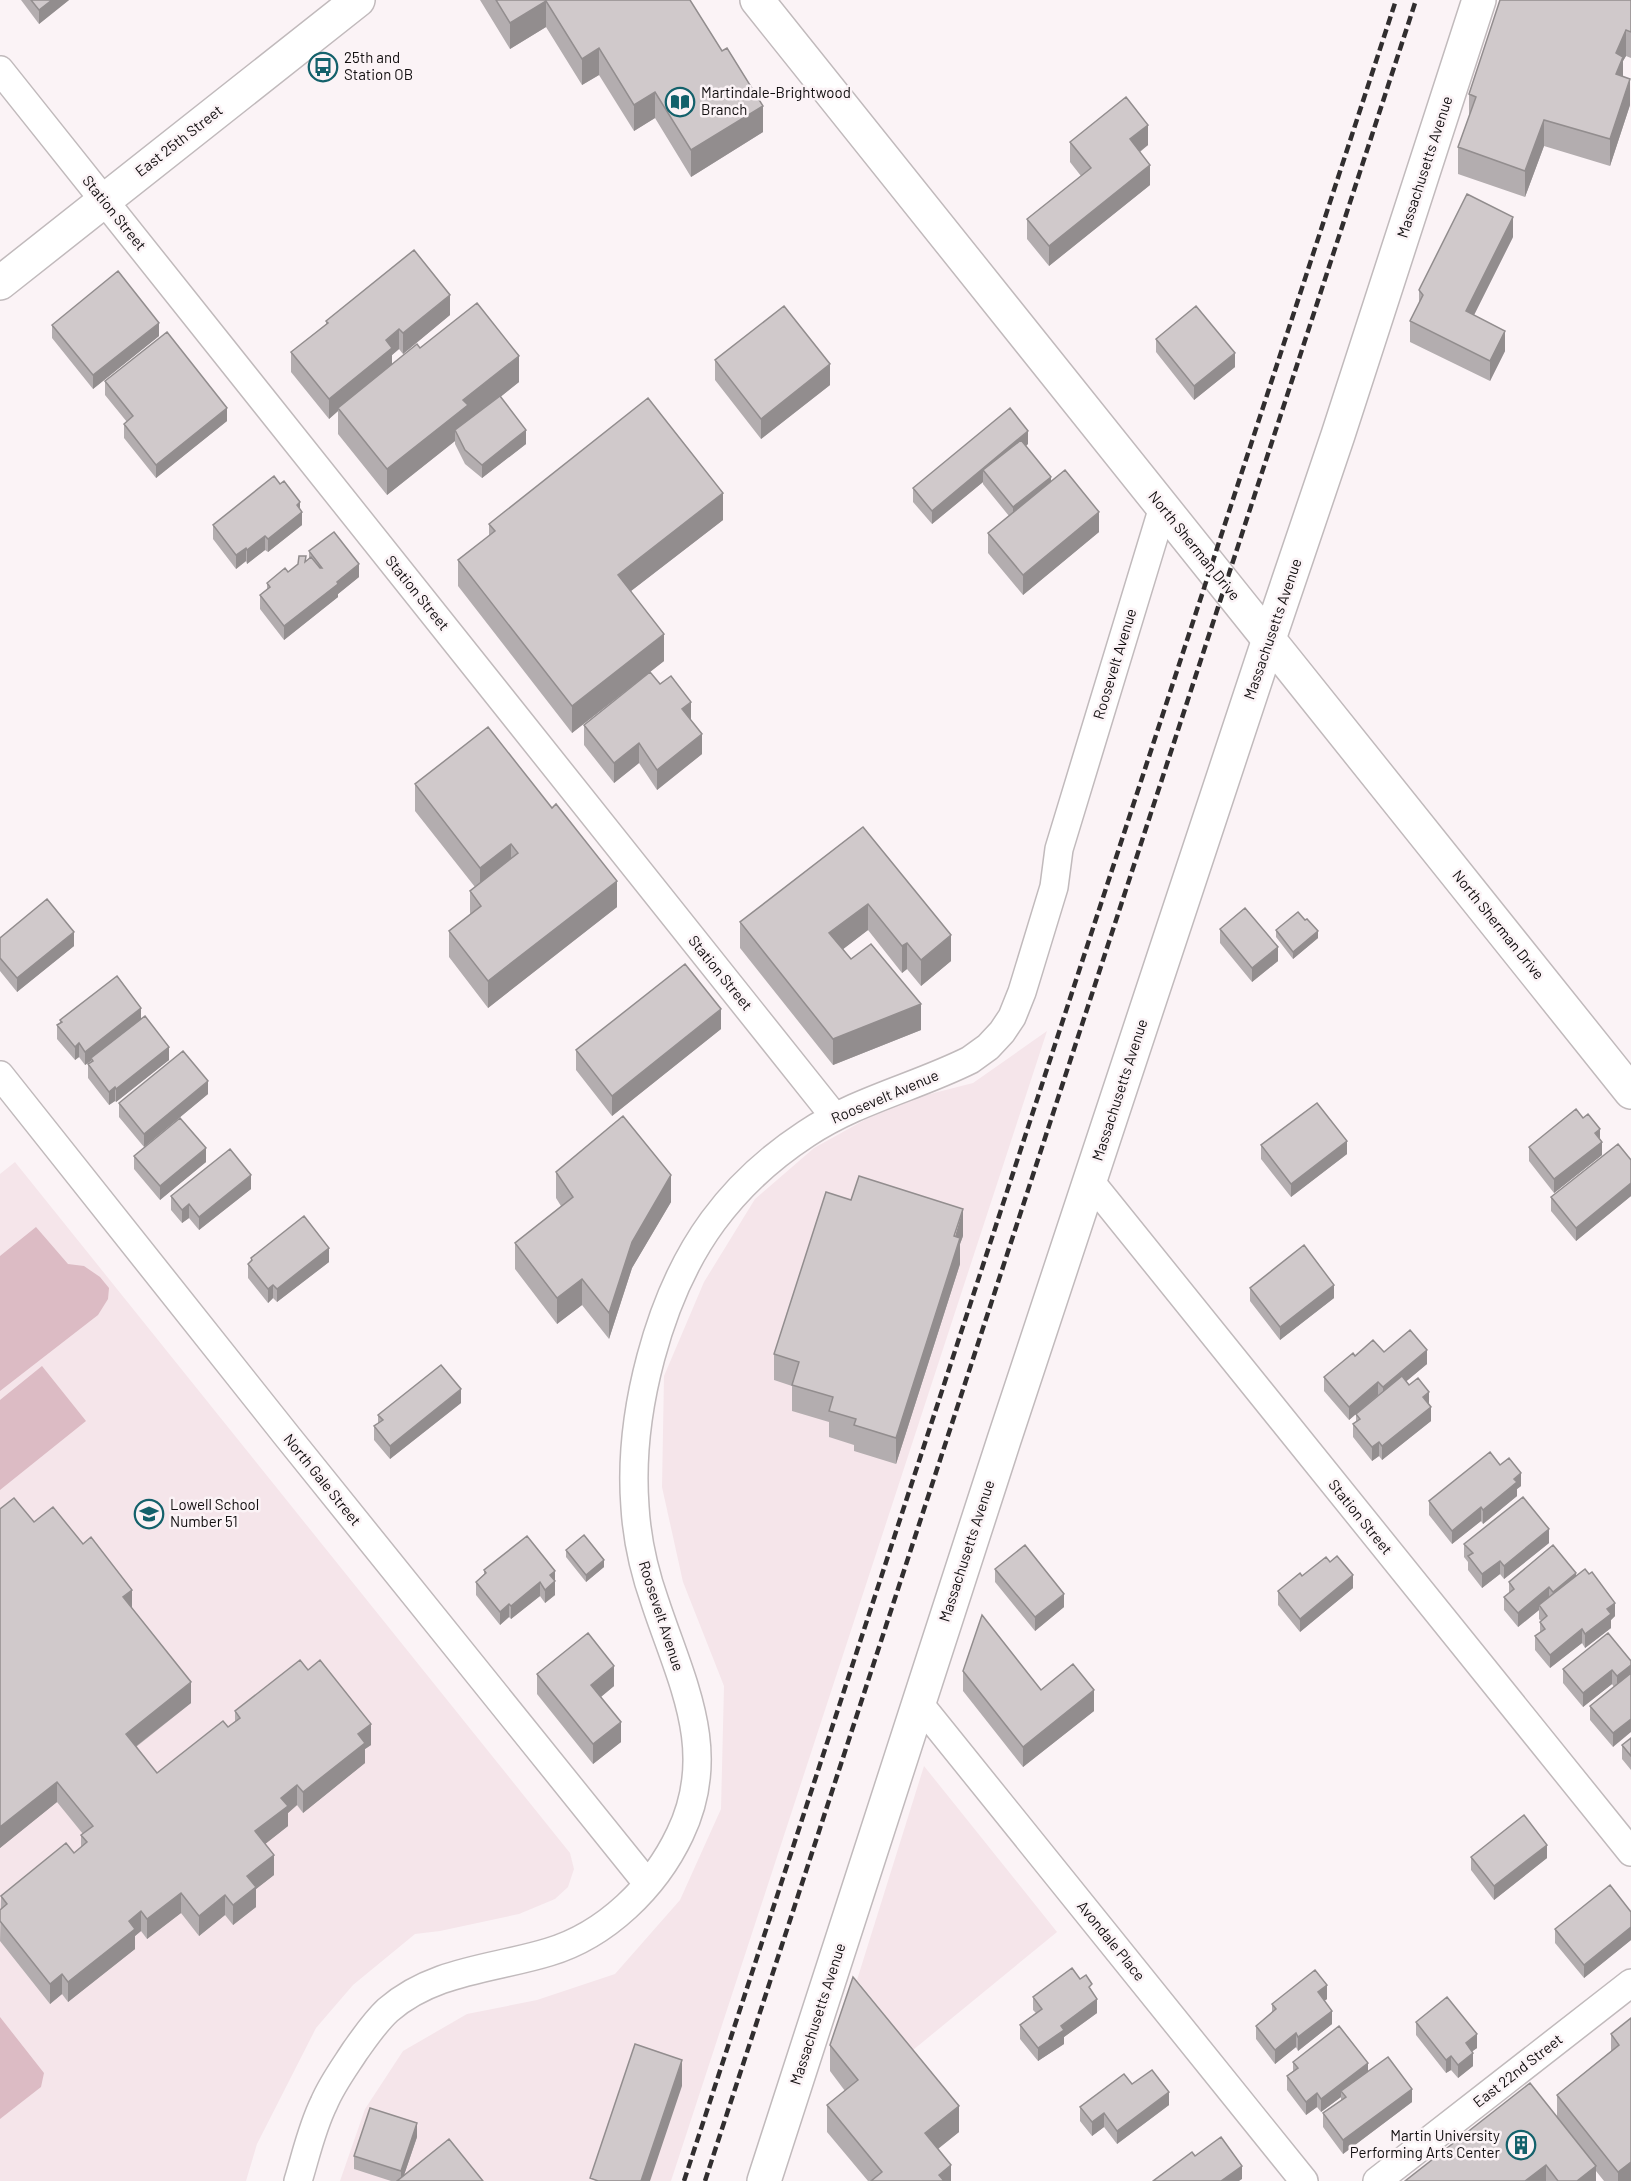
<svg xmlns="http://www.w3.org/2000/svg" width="1631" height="2181" font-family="Barlow,sans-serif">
<rect width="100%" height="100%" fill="#fbf3f6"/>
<path fill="#f5e5ea" d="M1047,1031L671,2181H340L365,2109L403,2051L467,2014L537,2000L615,1974L680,1900L721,1809L724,1686L683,1582L662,1487L664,1376L704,1282L755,1199L814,1148L895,1103L973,1083Z
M15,1162L570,1853L574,1869L568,1887L555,1899L519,1914L440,1931L415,1934L353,1985L316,2028L257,2144L246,2181H0V1174Z
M924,1766L1057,1932L913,2050L857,1980Z"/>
<path fill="#dcbbc4" d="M36,1227L68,1264L84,1266L100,1277L109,1288L108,1299L98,1315L0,1391V1256Z
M42,1366L86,1421L0,1490V1400Z
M0,2017L44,2073L41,2087L0,2119Z"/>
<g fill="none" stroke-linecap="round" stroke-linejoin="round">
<g stroke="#c1babc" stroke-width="30">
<path id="minor" d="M0,70L834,1116
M0,1075L287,1436L647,1883
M1090,1181L1631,1852
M918,1702L1304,2181
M298,2181C306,2155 312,2127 324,2103C332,2084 344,2068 355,2051C365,2037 375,2022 388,2010C434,1970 494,1969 549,1952C606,1935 655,1887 680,1834C720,1751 681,1681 655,1602C644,1571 637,1540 635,1507C628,1415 658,1296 713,1221C738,1187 771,1157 806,1134C857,1100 916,1087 970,1060L988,1047L1002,1032L1012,1017L1022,992L1054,887L1059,849L1163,507
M1377,2181L1631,1983"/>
</g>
<g stroke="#c1babc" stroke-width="36">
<path id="tertiary" d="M0,283L358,0
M764,2181L1004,1440L1269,639"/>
</g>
<g stroke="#c1babc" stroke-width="36">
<path id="secondary" d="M757,0L1631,1092
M1269,639L1338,435L1479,0"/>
</g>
<use href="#minor" stroke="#fff" stroke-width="27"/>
<use href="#tertiary" stroke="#fff" stroke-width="33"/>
<use href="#secondary" stroke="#fff" stroke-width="33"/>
<path stroke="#312e2f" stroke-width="4.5" stroke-dasharray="9 4.5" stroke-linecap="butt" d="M684,2181L1396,0
M705,2181L1416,0"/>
</g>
<path fill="#b3adaf" d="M21,0H69L39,24Z
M480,0H690L763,132L691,177L655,118L634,131L599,75L582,85L546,27L510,49Z
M1631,0V58L1626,56L1623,61V77L1630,105L1610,166L1544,146L1525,197L1458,174V147L1469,116V94Z
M1070,142L1148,145L1140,152L1150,185L1049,266L1027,239V219L1081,176L1070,162Z
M1513,237L1474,315L1505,351L1490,381L1410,342V321L1419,303V290Z
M450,315L403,354L399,349L392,355V365L420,348L519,382L500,397L526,444L482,478L465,464L455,444V441L387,495L338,434V411L329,419L291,372V352L326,324V321Z
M52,325L159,336L93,389L52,338Z
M1156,339L1235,367L1194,400L1156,352Z
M715,360L830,385L761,439L715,380Z
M105,381L227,421L156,478L124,438V424L127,422L105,395Z
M1028,444L1026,446L1051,482L1099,532L1023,595L988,553V533L1009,516L983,484V482L932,524L913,502V488Z
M300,509L302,525L268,552L265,550L247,564L246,561L236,569L213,539V525Z
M723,520L631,591L664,661L572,733L458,586V560L489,536V524Z
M309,551L359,577L338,594V597L284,640L260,609V595L267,589V583L288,572L309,559Z
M691,721L702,754L657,790L639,763L614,783L584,745V725Z
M415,784L617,907L488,1008L449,957V931L470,915V891L475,887L415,811Z
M863,827L951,961L921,986L907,969L902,973L868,930L843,949L851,959L921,1030L833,1065L740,948V922Z
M1220,929L1278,961L1252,982L1220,943Z
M1276,930L1318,938L1293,959L1276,937Z
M0,938L74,946L17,992L0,971Z
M141,1019L169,1060L116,1102L115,1101L109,1105L88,1078V1064L91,1062V1061L85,1065L79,1057L75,1060L57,1039V1025L60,1023V1020Z
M721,1029L612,1116L576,1070V1050Z
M208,1094L144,1147L119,1117V1103Z
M1600,1139L1602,1155L1554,1193L1529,1161V1147Z
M1261,1145L1347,1154L1291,1197L1261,1159Z
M134,1156L206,1162L160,1200L134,1169Z
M1631,1160V1196L1576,1241L1551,1211V1197Z
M556,1172L671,1202L632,1268L609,1339L582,1305L557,1324L515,1269V1243L561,1206L556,1198Z
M251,1189L199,1230L189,1218L182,1223L171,1210V1196Z
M963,1236L960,1244V1264L896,1464L854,1451V1445L829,1437V1422L792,1411V1386L774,1380V1354Z
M251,1258L329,1262L277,1302L273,1298L268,1303L248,1278V1264L251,1262Z
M1250,1288L1334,1298L1280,1340L1250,1301Z
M1384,1352L1427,1364L1406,1381L1429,1405L1431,1421L1382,1460L1379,1456L1372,1461L1353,1437V1424L1356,1422V1414L1349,1420L1324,1391V1377L1355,1356Z
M461,1403L390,1459L374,1440V1426L378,1423V1415Z
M1521,1486L1517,1489V1496L1483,1524L1481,1521L1452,1544L1429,1515V1501Z
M0,1509L34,1522L132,1609L191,1703L136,1747L157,1773L228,1727L235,1722V1711L371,1745L365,1749V1763L303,1813L297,1805L288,1813V1826L265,1844L274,1875L256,1889V1907L233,1925L225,1915L199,1936L181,1913L147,1939L141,1931L135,1936V1949L68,2002L62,1994L50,2004L0,1941L1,1896L74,1853L81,1847V1835L83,1834L57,1802L0,1848Z
M1549,1543L1504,1579L1500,1574L1482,1588L1468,1570V1562L1464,1557V1544Z
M566,1550L604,1567L586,1582L566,1557Z
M995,1569L1064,1607L1035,1631L995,1582Z
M484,1570L555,1571V1595L545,1603L540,1596L511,1619L509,1617L500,1625L476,1595V1582L484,1574Z
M1302,1576L1353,1588L1300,1632L1278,1605V1591Z
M1576,1576L1615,1616L1611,1620V1628L1585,1648L1582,1643L1550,1668L1535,1650V1636L1540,1633V1622L1541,1621L1539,1619V1610L1518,1627L1504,1610V1597L1509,1593V1582Z
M1631,1661L1613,1747L1590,1720V1706L1614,1687L1612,1684L1583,1707L1563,1683V1669Z
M963,1671L1041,1690L1094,1711L1023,1767L963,1691Z
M537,1674L614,1686L601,1697L621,1742L593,1764L537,1694Z
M1631,1738V1770L1622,1759V1745Z
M1471,1857L1547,1858L1494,1900L1471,1870Z
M1631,1912V1940L1584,1978L1555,1943V1929Z
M1080,1979L1092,1992L1097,2013L1064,2037V2044L1038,2061L1020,2039V2025L1036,2013L1033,2010V1997Z
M1327,1999L1324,2001L1332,2024L1298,2051L1296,2047L1275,2064L1256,2039V2026L1272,2013V2004Z
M1631,2018V2181H1604L1596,2171V2181H1405L1557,2116V2095L1611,2051V2034Z
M1416,2022L1477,2048L1472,2051L1473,2066L1458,2078L1451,2070L1446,2073L1416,2035Z
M830,2045L959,2132L938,2149L951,2181H868L827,2132V2105L845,2091L830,2071Z
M1293,2062L1368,2072L1412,2102L1343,2154L1323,2127V2113L1341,2100V2097L1321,2112L1317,2107L1306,2115L1287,2090V2076L1293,2071Z
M1132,2084L1169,2105L1117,2144L1104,2127L1092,2136L1080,2121V2107Z
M417,2137L404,2175L483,2181H391L354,2169V2156Z"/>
<path fill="#928d8e" d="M52,0H69L39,24V10Z
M546,1V27L510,49V23Z
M1626,30V56L1623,61V84L1616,100V53Z
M599,48V75L582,85V59Z
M1630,79V105L1610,166V139Z
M655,92V118L634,131V105Z
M763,106V132L691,177V150Z
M1544,120V146L1525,197V171Z
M1148,125V145L1130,159V139Z
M1150,165V185L1049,266V246Z
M1513,217V237L1466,331V311Z
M450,295V315L403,354V333Z
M159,323V336L93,389V375Z
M399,329V349L392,355V368L338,408V411L329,419V399L386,340Z
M1505,331V351L1490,381V361Z
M1235,353V367L1194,400V386Z
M519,356V382L468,423L455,430V441L387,495V469L463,400Z
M830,364V385L761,439V419Z
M227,408V421L156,478V465Z
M526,430V444L482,478V465Z
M1028,431V444L989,477L983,470V482L932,524V511Z
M1051,477V490L1013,521V507Z
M723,493V520L618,601V575Z
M300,502V513L302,512V525L268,552V539L297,505Z
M1099,512V532L1023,595V575Z
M265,536V550L247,564V550Z
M246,548V561L236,569V555Z
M359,564V577L338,594V597L284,640V626Z
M664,634V661L572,733V706Z
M691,702V722L682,709Z
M702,734V754L657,790V770Z
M639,743V763L614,783V763Z
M511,844V870L480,894V868Z
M617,881V907L488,1008V981Z
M868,904V930L829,960V933Z
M1318,931V938L1293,959V952Z
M74,932V946L17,992V978Z
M951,935V961L921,986V960Z
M907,943V969L902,973V946Z
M1278,947V961L1252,982V968Z
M921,1004V1030L833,1065V1039Z
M141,1008V1021L91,1058V1061L85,1065V1052Z
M721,1009V1029L612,1116V1096Z
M79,1043V1057L75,1060V1047Z
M169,1047V1060L116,1102V1089Z
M208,1081V1094L144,1147V1134Z
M115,1087V1101L109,1105V1092Z
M1600,1129V1143L1595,1133Z
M1347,1141V1154L1291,1197V1184Z
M1602,1142V1155L1554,1193V1179Z
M206,1148V1162L160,1200V1186Z
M251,1175V1189L199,1230V1217Z
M671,1175V1202L632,1268L609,1339V1313L632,1242Z
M1631,1183V1196L1576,1241V1228Z
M189,1204V1218L182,1223V1210Z
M963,1209V1236L960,1244V1264L896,1464V1438Z
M329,1248V1262L277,1302V1289Z
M582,1279V1305L557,1324V1298Z
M273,1285V1298L268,1303V1289Z
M1334,1285V1298L1280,1340V1327Z
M1427,1350V1364L1383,1401V1387Z
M1378,1382V1395L1349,1420V1407Z
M461,1389V1403L390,1459V1446Z
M1429,1392V1405L1423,1397Z
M1431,1407V1421L1382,1460V1446Z
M1379,1442V1456L1372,1461V1447Z
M1521,1473V1486L1517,1489V1496L1483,1524V1510L1514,1479Z
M1481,1507V1521L1452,1544V1531Z
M1549,1529V1543L1504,1579V1566Z
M604,1560V1567L586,1582V1575Z
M1500,1561V1574L1482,1588V1574Z
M555,1571V1595L545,1603V1590L550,1575Z
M1576,1573V1586L1553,1605V1592Z
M1353,1575V1588L1300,1632V1619Z
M540,1582V1596L511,1619V1606Z
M1549,1587V1601L1539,1605V1610L1518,1627V1613Z
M132,1590V1610L123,1597Z
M1064,1594V1607L1035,1631V1617Z
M1615,1603V1616L1611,1620V1628L1585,1648V1634L1607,1609Z
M509,1604V1617L500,1625V1612Z
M1582,1629V1643L1550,1668V1655Z
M1631,1665V1679L1617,1690V1676Z
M614,1666V1686L591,1705V1685Z
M1612,1670V1684L1583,1707V1693Z
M191,1682V1703L126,1754V1734Z
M1094,1690V1711L1023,1767V1747Z
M1631,1719V1732L1613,1747V1733Z
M621,1722V1742L593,1764V1744Z
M371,1724V1745L365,1749V1763L303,1813V1792L358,1734Z
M57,1782V1802L0,1848V1827Z
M297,1785V1805L288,1813V1826L255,1852V1831L281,1798Z
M1547,1845V1858L1494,1900V1886Z
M274,1855V1875L256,1889V1907L233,1925V1905L247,1876Z
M181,1893V1913L147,1939V1919Z
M225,1895V1915L199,1936V1916Z
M141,1911V1931L135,1936V1949L68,2002V1982L129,1921Z
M1631,1927V1940L1584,1978V1965Z
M62,1974V1994L50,2004V1984Z
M1327,1985V1999L1318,2006V1992Z
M1097,1999V2013L1064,2037V2044L1038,2061V2048L1061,2026Z
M1332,2011V2024L1298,2051V2037Z
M1296,2033V2047L1275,2064V2050Z
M1477,2034V2048L1466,2056V2043Z
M1473,2053V2066L1458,2078V2065Z
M1451,2056V2070L1446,2073V2060Z
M682,2060V2086L650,2181H641Z
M1368,2063V2077L1341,2091V2097L1321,2112V2099Z
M1412,2089V2102L1343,2154V2140Z
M1169,2092V2105L1117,2144V2131Z
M1317,2093V2107L1306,2115V2102Z
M959,2106V2132L925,2159V2133Z
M1104,2113V2127L1092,2136V2122Z
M417,2123V2137L402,2181H401V2171Z
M1631,2162V2181H1618V2172Z
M951,2165V2181H939V2175Z
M1546,2165V2181H1525Z
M1242,2166V2179L1239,2181H1221Z
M1596,2166V2181H1577Z"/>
<path fill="#d0c9cb" stroke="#928d8e" stroke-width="1.5" d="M31,0H52L39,10Z
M496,0H690L722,51L727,48L763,106L691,150L655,92L634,105L599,48L582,59L546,1L510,23Z
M1500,0H1631V32L1626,30L1616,53L1623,57L1616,74L1630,79L1610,139L1544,120L1525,171L1458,147L1476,97L1469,94Z
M1126,97L1148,125L1130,139L1150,165L1049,246L1027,219L1091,168L1070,142Z
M1467,194L1513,217L1466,311L1505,331L1490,361L1410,321L1423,295L1419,290Z
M414,250L450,295L403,333L399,329L386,340L392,348L329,399L291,352L328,323L326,321Z
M118,271L159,323L93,375L52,325Z
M477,303L519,356L463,400L468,405L387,469L338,408L417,344L420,348Z
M784,306L830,364L761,419L715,360Z
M1196,306L1235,353L1194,386L1156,339Z
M167,332L227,408L156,465L124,424L133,416L105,381Z
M500,396L526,430L482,465L465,450L455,430Z
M648,398L723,493L618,575L664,634L572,706L458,560L495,531L489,524Z
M1010,408L1028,431L932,511L913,488Z
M1021,440L1051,477L1013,507L983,470Z
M1065,470L1099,512L1023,575L988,533Z
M274,476L280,484L284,481L300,502L297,505L302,512L268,539L265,536L247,550L246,548L236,555L213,525Z
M334,532L359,564L337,582L338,584L284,626L260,595L270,587L267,583L285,568L288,572L298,564L299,556H306L305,562L311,557L320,568H322L309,551Z
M650,672L660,684L671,676L691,702L682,709L702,734L657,770L639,743L614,763L584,725Z
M488,727L552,808L556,804L617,881L488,981L449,931L481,906L470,891L518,853L511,844L480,868L415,784Z
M863,827L951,935L921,960L907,943L902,946L868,904L829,933L851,959L871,944L921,1004L833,1039L740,922Z
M47,899L74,932L17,978L0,958V938Z
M1245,908L1278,947L1252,968L1220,929Z
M1298,912L1305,920L1307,919L1318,931L1293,952L1276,930Z
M685,964L721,1009L612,1096L576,1050Z
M117,976L141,1008L85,1052L79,1043L75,1047L57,1025L62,1022L60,1020Z
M145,1016L169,1047L116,1089L115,1087L109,1092L88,1064L93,1061L91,1058Z
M183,1051L208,1081L144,1134L119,1103Z
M1317,1103L1347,1141L1291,1184L1261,1145Z
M1576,1109L1583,1118L1588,1114L1600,1129L1595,1133L1602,1142L1554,1179L1529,1147Z
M623,1116L671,1175L632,1242L609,1313L582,1279L557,1298L515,1243L573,1197L556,1172Z
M180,1118L206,1148L160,1186L134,1156Z
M1618,1144L1631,1160V1183L1576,1228L1551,1197Z
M230,1149L251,1175L199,1217L189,1204L182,1210L171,1196Z
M859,1176L963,1209L954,1236L960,1238L896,1438L854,1425L856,1419L829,1411L833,1397L792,1385L799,1362L774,1354L826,1192L851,1200Z
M304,1216L329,1248L277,1289L273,1285L268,1289L248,1264L252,1260L251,1258Z
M1304,1245L1334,1285L1280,1327L1250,1288Z
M1410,1330L1427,1350L1383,1387L1378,1382L1349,1407L1324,1377L1353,1353L1355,1356L1373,1340L1384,1352Z
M441,1365L461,1389L390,1446L374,1426L383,1420L378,1415Z
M1402,1376L1409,1385L1418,1378L1429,1392L1423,1397L1431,1407L1382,1446L1379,1442L1372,1447L1353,1424L1360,1419L1356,1414Z
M1490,1452L1500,1465L1509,1458L1521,1473L1514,1479L1517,1482L1483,1510L1481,1507L1452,1531L1429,1501Z
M1523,1497L1549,1529L1504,1566L1500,1561L1482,1574L1468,1556L1473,1553L1464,1544Z
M14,1498L34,1522L53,1507L83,1544L91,1537L132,1590L123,1597L191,1682L126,1734L157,1773L223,1721L228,1727L240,1718L235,1711L300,1660L308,1670L320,1660L371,1724L358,1734L365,1743L303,1792L297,1785L281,1798L288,1806L255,1831L274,1855L247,1876L256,1887L233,1905L225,1895L199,1916L181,1893L147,1919L141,1911L129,1921L135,1929L68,1982L62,1974L50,1984L0,1921V1910L7,1904L1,1896L66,1843L74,1853L87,1842L81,1835L93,1826L57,1782L0,1827V1509Z
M584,1535L604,1560L586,1575L566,1550Z
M527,1536L555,1571L550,1575L555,1581L545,1590L540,1582L511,1606L509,1604L500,1612L476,1582L486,1573L484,1570Z
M1025,1545L1064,1594L1035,1617L995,1569Z
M1553,1545L1576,1573L1553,1592L1549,1587L1518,1613L1504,1597L1514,1589L1509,1582Z
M1337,1556L1353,1575L1300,1619L1278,1591L1300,1573L1302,1576L1326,1557L1330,1562Z
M1585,1569L1589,1574L1592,1572L1615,1603L1607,1609L1611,1614L1585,1634L1582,1629L1550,1655L1535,1636L1545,1629L1540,1622L1547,1616L1539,1605Z
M982,1615L1041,1690L1073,1664L1094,1690L1023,1747L963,1671Z
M588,1633L614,1666L591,1685L621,1722L593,1744L537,1674Z
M1608,1633L1631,1661V1665L1617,1676L1612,1670L1583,1693L1563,1669Z
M1631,1673V1719L1613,1733L1590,1706Z
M1631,1738V1756L1622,1745Z
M1524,1815L1547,1845L1494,1886L1471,1857Z
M1610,1885L1631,1912V1927L1584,1965L1555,1929Z
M1072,1968L1080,1979L1086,1975L1092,1984L1089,1987L1097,1999L1061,2026L1064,2030L1038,2048L1020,2025L1042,2009L1033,1997Z
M1315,1970L1327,1985L1318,1992L1332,2011L1298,2037L1296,2033L1275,2050L1256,2026L1276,2009L1272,2004Z
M853,1977L959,2106L925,2133L951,2165L939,2175L944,2181H871L882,2172L827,2105L858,2080L830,2045Z
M1447,1997L1477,2034L1466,2043L1473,2053L1458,2065L1451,2056L1446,2060L1416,2022Z
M1631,2018V2162L1618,2172L1557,2095L1619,2045L1611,2034Z
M1339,2026L1368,2063L1321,2099L1317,2093L1306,2102L1287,2076L1298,2068L1293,2062Z
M635,2044L682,2060L641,2181H598L590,2178Z
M1388,2057L1412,2089L1343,2140L1323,2113L1346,2097L1341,2091Z
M1152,2070L1169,2092L1117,2131L1104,2113L1092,2122L1080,2107L1124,2074L1132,2084Z
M1530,2083L1596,2166L1577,2181H1558L1546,2165L1525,2181H1405Z
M370,2108L417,2123L401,2171L354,2156Z
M1221,2137L1242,2166L1221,2181H1153L1192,2152L1195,2156Z
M449,2139L483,2181H397Z"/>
<defs>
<g id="bus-ring" transform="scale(1.5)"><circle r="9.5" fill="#fbf3f6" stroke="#13616b" stroke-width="1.5"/><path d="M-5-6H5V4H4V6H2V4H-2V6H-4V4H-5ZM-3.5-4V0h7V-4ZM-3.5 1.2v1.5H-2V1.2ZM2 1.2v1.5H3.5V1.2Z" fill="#13616b"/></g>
<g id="library-ring" transform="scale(1.5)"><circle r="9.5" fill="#fbf3f6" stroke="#13616b" stroke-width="1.5"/><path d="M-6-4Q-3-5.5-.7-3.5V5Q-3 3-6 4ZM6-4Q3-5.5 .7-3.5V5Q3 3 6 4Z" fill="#13616b"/></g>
<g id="school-ring" transform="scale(1.5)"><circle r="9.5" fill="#fbf3f6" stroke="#13616b" stroke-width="1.5"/><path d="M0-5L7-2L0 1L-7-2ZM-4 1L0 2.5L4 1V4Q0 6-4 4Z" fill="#13616b"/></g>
<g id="building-ring" transform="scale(1.5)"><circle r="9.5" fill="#fbf3f6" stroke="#13616b" stroke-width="1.5"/><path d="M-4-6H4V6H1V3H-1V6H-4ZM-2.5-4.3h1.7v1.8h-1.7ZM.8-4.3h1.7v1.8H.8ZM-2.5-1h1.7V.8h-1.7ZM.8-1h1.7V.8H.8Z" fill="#13616b"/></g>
</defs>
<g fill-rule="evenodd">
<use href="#bus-ring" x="323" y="67"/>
<use href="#library-ring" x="680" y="102"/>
<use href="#school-ring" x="149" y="1514"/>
<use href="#building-ring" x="1521" y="2145"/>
</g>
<g text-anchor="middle" stroke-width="5" stroke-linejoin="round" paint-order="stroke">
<g font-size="15" fill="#110e0f" stroke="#fbf3f6" text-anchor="start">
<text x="344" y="63">25th and<tspan x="344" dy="17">Station OB</tspan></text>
<text x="701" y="98">Martindale-Brightwood<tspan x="701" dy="17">Branch</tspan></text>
<text x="170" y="1510">Lowell School<tspan x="170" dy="17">Number 51</tspan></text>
<text x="1500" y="2141" text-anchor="end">Martin University<tspan x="1500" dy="17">Performing Arts Center</tspan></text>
</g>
<g font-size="15" fill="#110e0f" stroke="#fbf3f6">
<text transform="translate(179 141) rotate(-38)" y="5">East 25th Street</text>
<text transform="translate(1425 167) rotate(-72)" y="5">Massachusetts Avenue</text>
<text transform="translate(114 213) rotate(51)" y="5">Station Street</text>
<text transform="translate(1194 546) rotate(51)" y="5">North Sherman Drive</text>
<text transform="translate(417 593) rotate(51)" y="5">Station Street</text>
<text transform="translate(1273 629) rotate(-71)" y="5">Massachusetts Avenue</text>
<text transform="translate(1115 664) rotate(-73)" y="5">Roosevelt Avenue</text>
<text transform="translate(1498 925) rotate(51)" y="5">North Sherman Drive</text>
<text transform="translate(720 973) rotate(51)" y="5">Station Street</text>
<text transform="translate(1120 1090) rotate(-72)" y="5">Massachusetts Avenue</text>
<text transform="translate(885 1097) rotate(-23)" y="5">Roosevelt Avenue</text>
<text transform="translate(322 1480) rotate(51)" y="5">North Gale Street</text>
<text transform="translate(1360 1517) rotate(51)" y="5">Station Street</text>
<text transform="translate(967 1551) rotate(-72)" y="5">Massachusetts Avenue</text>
<text transform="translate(661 1616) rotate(72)" y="5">Roosevelt Avenue</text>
<text transform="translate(1111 1941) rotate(51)" y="5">Avondale Place</text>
<text transform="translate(818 2014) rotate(-72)" y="5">Massachusetts Avenue</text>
<text transform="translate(1518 2071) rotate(-38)" y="5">East 22nd Street</text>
</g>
</g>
</svg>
